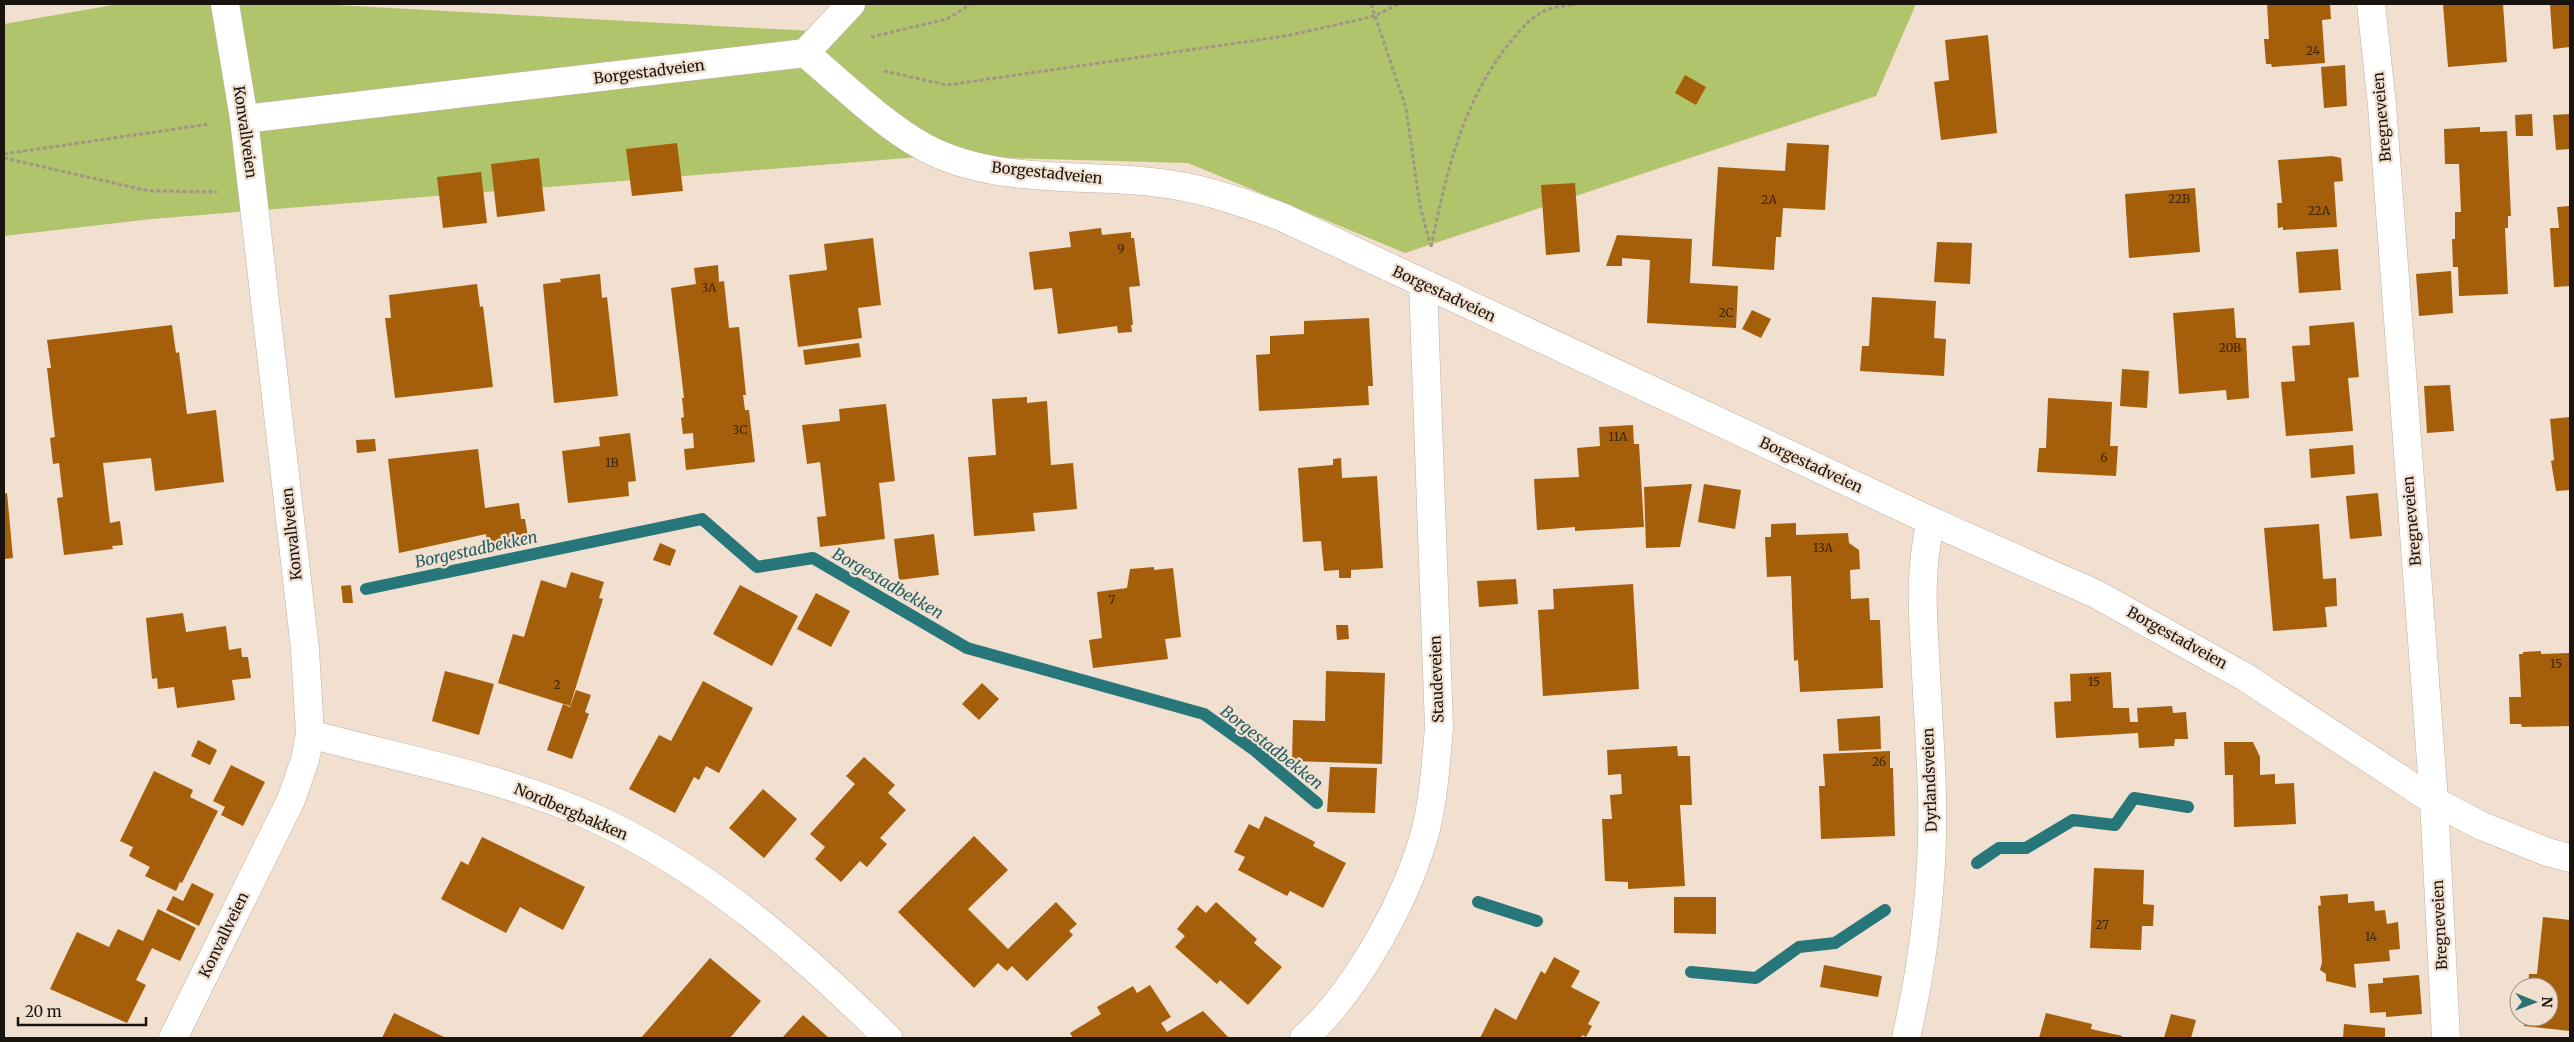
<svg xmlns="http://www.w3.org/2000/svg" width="2574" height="1042" font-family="Merriweather,serif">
<rect width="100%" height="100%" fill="#f1dfd0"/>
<path fill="#b0c46b" d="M119,4H317L811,31L848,4H1916L1876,96L1405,253L1188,163L931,156L152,219L4,236V24Z"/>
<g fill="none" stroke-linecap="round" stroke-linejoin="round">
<path stroke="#27777a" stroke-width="12" d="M366,589L702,519L757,567L813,558L967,648L1204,714L1253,749L1317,803
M1977,863L1999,848H2026L2073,820L2115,825L2134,798L2188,807
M1478,902L1537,921
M1691,972L1756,978L1799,947L1835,943L1885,910"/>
</g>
<path fill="#a55e09" d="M2267,4H2330L2331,19L2322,20L2325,63L2272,67L2271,64H2266L2264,39H2269Z
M2443,4H2503L2507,62L2448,67Z
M2550,4H2570V47L2553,49Z
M1988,35L1997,133L1941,140L1934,82L1949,80L1945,40Z
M2345,65L2347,106L2324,108L2321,67Z
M1685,75L1706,87L1696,105L1675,93Z
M2532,114L2533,136H2516L2515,115Z
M2570,114V149L2556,150L2553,115Z
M2480,127V132L2507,131L2511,216H2508V228H2505L2508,294L2459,296L2458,267H2453L2452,239H2455V212H2461L2459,164H2445L2444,129Z
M677,143L683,191L632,196L626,149Z
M1787,143L1829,145L1825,210L1783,208L1781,237H1776L1774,270L1712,266L1718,167L1785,171Z
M2332,156L2341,158L2343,181L2334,182L2337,227L2283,230V227L2278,228L2277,203H2282L2278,160Z
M539,158L545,211L497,217L491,164Z
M481,172L487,223L443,228L437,177Z
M1575,183L1580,252L1546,255L1541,185Z
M2195,188L2200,252L2129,258L2125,194Z
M2570,206V286L2554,287L2550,228H2559L2557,207Z
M1101,228L1102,235L1131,232V238H1134L1140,286L1129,287L1133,325H1131L1132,332L1118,333L1117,326L1058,334L1052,288L1034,290L1029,252L1071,247L1069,232Z
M1617,235L1692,239L1690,283L1738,286L1736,328L1647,323L1650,260L1622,258V266H1606Z
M873,238L881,305L858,308L862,338L798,347L789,275L827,270L824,244Z
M1937,242L1972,243L1970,284L1934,282Z
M2338,249L2341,290L2299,293L2296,252Z
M718,265L719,282L724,281L729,328L739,327L746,395H743L745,410H749L755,462L686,470L684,449L694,448L693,433L683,434L681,418L684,417L682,398H684L671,288L696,284L694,268Z
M2451,271L2453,313L2419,316L2416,274Z
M600,274L602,298L607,297L618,396L554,403L543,284L561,282L560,279Z
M477,284L480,307L483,306L493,387L395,398L385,318H391L389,295Z
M1872,297L1936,301L1934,338L1946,339L1944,376L1860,371L1862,346H1869Z
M2234,308L2236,338H2246L2249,398L2227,400L2226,390L2179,394L2173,313Z
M1752,310L1771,319L1761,338L1742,329Z
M1369,318L1373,386H1368L1369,405L1259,411L1256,355L1270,354V336L1304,334V321Z
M2354,322L2359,377L2348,378L2353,431L2286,436L2281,382L2295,381L2292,346L2310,345L2309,326Z
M172,325L176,353L179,352L187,414L216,410L224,482L155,491L151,458L103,463L110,523L120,521L123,545L112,546L113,549L64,555L57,498L63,497L59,463L53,464L50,438L55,437L47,368H51L47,340Z
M859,343L861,357L805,365L803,350Z
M2122,369L2149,371L2147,408L2120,406Z
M2450,385L2454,431L2427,433L2424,386Z
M1027,397V403L1047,401L1051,465L1073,463L1077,509L1033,513L1035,531L974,536L968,457L996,455L992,399Z
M2048,398L2112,402L2110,446H2118L2116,476L2037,472L2039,448H2046Z
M886,404L895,481L879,483L885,539L820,547L817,517L826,516L820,462L807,464L802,425L840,421L839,409Z
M2570,417V490L2556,491L2551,461L2554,460L2550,419Z
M1633,425L1634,444H1639L1644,527L1575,531V527L1537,530L1534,479L1579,477L1577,448L1600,446L1599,427Z
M630,433L636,481L628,482L629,496L568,503L562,451L600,446L599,437Z
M375,439L376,451L357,453L356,440Z
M2353,445L2355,474L2311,478L2309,449Z
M478,449L485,508L519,503L521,519H525L529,543L488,550L486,534L399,553L388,459Z
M1341,458L1342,478L1377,476L1383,568L1351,570V578H1339V570L1324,571L1321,541L1303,542L1298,468L1333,465V459Z
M1692,484L1680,547L1646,548L1644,487Z
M1704,484L1741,490L1735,529L1698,522Z
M7,493L13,558L4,559V494Z
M2378,493L2382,536L2350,539L2346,496Z
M1796,523V535L1848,533L1849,543L1859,550L1860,569L1850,570L1851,599L1869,598L1870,620H1880L1883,688L1800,692L1798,660L1794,661L1791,576L1767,577L1765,537H1771V524Z
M2319,524L2323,579L2336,578L2337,606L2325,607L2327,627L2273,631L2264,528Z
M934,534L939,575L899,580L894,539Z
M660,543L676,550L670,566L653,560Z
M1154,567V570L1173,568L1181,637L1165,639L1168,659L1093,668L1089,640L1102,638L1097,592L1127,588L1130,569Z
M571,572L604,582L599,598L603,599L570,706L498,683L513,634L524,637L541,580L566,588Z
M1516,579L1518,604L1479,607L1477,581Z
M1633,584L1639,689L1543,696L1538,610L1554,609L1553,589Z
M351,585L353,603H343L341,586Z
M740,585L798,616L772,666L713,634Z
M816,593L850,611L831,647L797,629Z
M183,613L186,632L226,626L229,650L241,648L242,657H248L251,678L232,680L235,700L177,708L174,687L158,689L157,678L152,679L146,618Z
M1336,625H1348L1349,639L1337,640Z
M2541,651V654L2570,653V726L2522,727L2521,724H2510L2509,697H2521L2519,654H2523V652Z
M445,671L494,684L479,735L432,721Z
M1326,671L1385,673L1382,764L1292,761L1293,720L1325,721Z
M2111,672L2113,708H2129L2130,722H2138L2137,708L2172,706L2173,713L2186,712L2188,739H2175L2174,746L2139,748L2138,733L2056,738L2054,702L2071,701L2070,674Z
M703,681L753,708L719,773L706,766L699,780L694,777L675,813L629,789L659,735L671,741Z
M982,683L999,699L979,720L962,704Z
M576,690L591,695L585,712L589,714L572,759L547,750L563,704L570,707Z
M1880,716L1881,749L1839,751L1837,719Z
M198,740L217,750L210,765L191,756Z
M2224,742H2253L2260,757V775L2275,774V784L2294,783L2296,824L2234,827L2233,775H2225Z
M1677,746L1678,756H1690L1692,805H1680L1685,886L1628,889V882L1605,881L1602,819H1612L1610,795L1622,794L1621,774L1608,775L1607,750Z
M1890,751V768H1893L1895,836L1821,839L1819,786H1825L1823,754Z
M864,757L895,785L888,793L906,810L880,838L887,844L867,867L860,861L841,882L815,859L825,847L810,834L855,784L846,776Z
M231,765L265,782L243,826L221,815L225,807L213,801Z
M1330,767L1377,768L1375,813L1327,812Z
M154,771L193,790L190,797L218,811L182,883L180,882L176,891L145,876L150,867L129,856L133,847L120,841Z
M763,789L797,819L764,858L729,828Z
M1265,816L1315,842L1313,846L1346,863L1323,908L1290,891L1287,896L1238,870L1245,857L1234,852L1249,824L1259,829Z
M974,836L1008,870L968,909L1008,949L1056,902L1077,924L1069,931L1073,935L1027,981L1012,966L1007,971L998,963L974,988L898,912Z
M482,837L585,887L563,930L520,907L506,933L441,899L461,861L468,865Z
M2094,868L2144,870L2143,904L2154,905L2153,926H2142L2141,950L2090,948Z
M192,883L214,894L199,926L166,910L173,896L183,901Z
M2348,894V903L2374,901L2375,911L2385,910L2387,924L2398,922L2400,949L2389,950L2390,961L2354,964L2356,988L2326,981V974L2320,970L2322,962L2318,906L2321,905L2320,896Z
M1674,897H1716V934L1674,933Z
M1216,902L1257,939L1254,943L1282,967L1248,1005L1220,980L1217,984L1175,947L1185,936L1177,929L1197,905L1206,913Z
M158,909L196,928L180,961L152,948L136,980L146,985L127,1023L50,989L77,932L109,947L118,929L143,941Z
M2543,917L2570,920V1031L2524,1026L2525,1017H2549V987H2528L2529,974H2537Z
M1554,957L1580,971L1571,987L1600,1002L1588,1024L1592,1026L1586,1037L1582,1035L1581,1038H1480L1495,1008L1516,1020L1541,971L1545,974Z
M710,958L761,1001L730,1038H641Z
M1824,965L1882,976L1878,997L1820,987Z
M2419,975L2422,1014L2386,1017V1012L2370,1013L2368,984L2383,983V978Z
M1150,985L1171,1017L1161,1023L1167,1032L1203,1011L1229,1038H1073L1070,1033L1101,1014L1097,1007L1133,986L1137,993Z
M394,1013L446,1038H382Z
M2046,1013L2092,1024L2091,1029L2122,1036V1038H2039Z
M2171,1014L2196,1020L2191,1038H2164Z
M803,1015L829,1038H782Z
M2344,1024L2385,1028V1038H2343Z"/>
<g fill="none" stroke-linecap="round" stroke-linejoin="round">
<g stroke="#c1b0a1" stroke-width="29">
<path id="minor" d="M2371,4L2382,105L2434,801L2446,1038
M805,53L851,4
M244,119L805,53C842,84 882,124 924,147C992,184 1077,174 1151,182C1197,186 1239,201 1282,217L1931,521L2096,594L2245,677L2434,801L2482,826L2547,852L2570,858
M310,734C408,761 511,778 603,822C711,873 804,955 888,1038
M173,1038L291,800L305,760L310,734L305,649L244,119L225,4
M1304,1038C1357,991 1408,897 1426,829C1434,795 1436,761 1439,727L1423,284
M1906,1038C1924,959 1934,879 1932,797C1931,749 1927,701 1925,653C1922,608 1920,566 1931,521"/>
</g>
<path stroke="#a29488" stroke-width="3" stroke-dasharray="4 2.5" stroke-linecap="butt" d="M1371,4L1406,108L1420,206L1430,244
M871,37L947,19L971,4
M884,71L947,85L1286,36L1375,16L1398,4
M4,154L209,124
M4,158L149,191L217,192
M1431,247C1446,175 1461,106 1507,46C1517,34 1526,22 1539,14C1548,7 1565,6 1576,4"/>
<use href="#minor" stroke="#fff" stroke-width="28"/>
</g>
<g text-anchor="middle" stroke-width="4.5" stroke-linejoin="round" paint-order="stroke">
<g font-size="12" fill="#3d260d">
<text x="2313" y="55">24</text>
<text x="2179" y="203">22B</text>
<text x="1769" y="204">2A</text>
<text x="2319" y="215">22A</text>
<text x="1121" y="253">9</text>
<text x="709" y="292">3A</text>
<text x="1726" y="317">2C</text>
<text x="2230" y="352">20B</text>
<text x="740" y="434">3C</text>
<text x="1618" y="441">11A</text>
<text x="2104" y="462">6</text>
<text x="612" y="467">1B</text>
<text x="1823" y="552">13A</text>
<text x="1112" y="604">7</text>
<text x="2556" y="668">15</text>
<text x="2094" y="686">15</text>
<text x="557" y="689">2</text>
<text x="1879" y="766">26</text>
<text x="2102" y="929">27</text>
<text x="2371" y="941">14</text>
</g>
<g font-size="15" fill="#1a140e" stroke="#f1dfd0">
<text transform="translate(649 72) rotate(-7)" y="5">Borgestadveien</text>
<text transform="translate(2382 117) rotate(-95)" y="5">Bregneveien</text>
<text transform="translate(245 132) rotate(82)" y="5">Konvallveien</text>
<text transform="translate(1047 173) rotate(6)" y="5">Borgestadveien</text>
<text transform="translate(1444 294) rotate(25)" y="5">Borgestadveien</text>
<text transform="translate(1811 465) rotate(25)" y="5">Borgestadveien</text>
<text transform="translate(2412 521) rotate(-95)" y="5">Bregneveien</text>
<text transform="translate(292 534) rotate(-96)" y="5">Konvallveien</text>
<text transform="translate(2177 638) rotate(29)" y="5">Borgestadveien</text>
<text transform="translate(1437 679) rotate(-92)" y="5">Staudeveien</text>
<text transform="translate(1930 780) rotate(-92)" y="5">Dyrlandsveien</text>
<text transform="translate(571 812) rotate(23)" y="5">Nordbergbakken</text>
<text transform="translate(2440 925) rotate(-93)" y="5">Bregneveien</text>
<text transform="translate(224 935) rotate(-64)" y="5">Konvallveien</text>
</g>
<g font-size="16" font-style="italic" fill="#215e62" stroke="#f1dfd0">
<text transform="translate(476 549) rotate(-12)" y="6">Borgestadbekken</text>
<text transform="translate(888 583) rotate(30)" y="6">Borgestadbekken</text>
<text transform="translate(1272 747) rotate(38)" y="6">Borgestadbekken</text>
</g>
</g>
<rect width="2574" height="1042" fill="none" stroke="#1a140e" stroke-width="10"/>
<g transform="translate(2534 1002) rotate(91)"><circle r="24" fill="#f1dfd0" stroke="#9b8e82"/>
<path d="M0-4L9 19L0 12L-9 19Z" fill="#297373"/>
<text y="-8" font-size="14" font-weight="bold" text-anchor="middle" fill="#1a140e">N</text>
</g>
<path d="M18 1017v8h128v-8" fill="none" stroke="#1a140e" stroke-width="2.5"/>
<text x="25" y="1017" font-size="15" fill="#1a140e" stroke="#f1dfd0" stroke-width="4" paint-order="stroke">20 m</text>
</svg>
